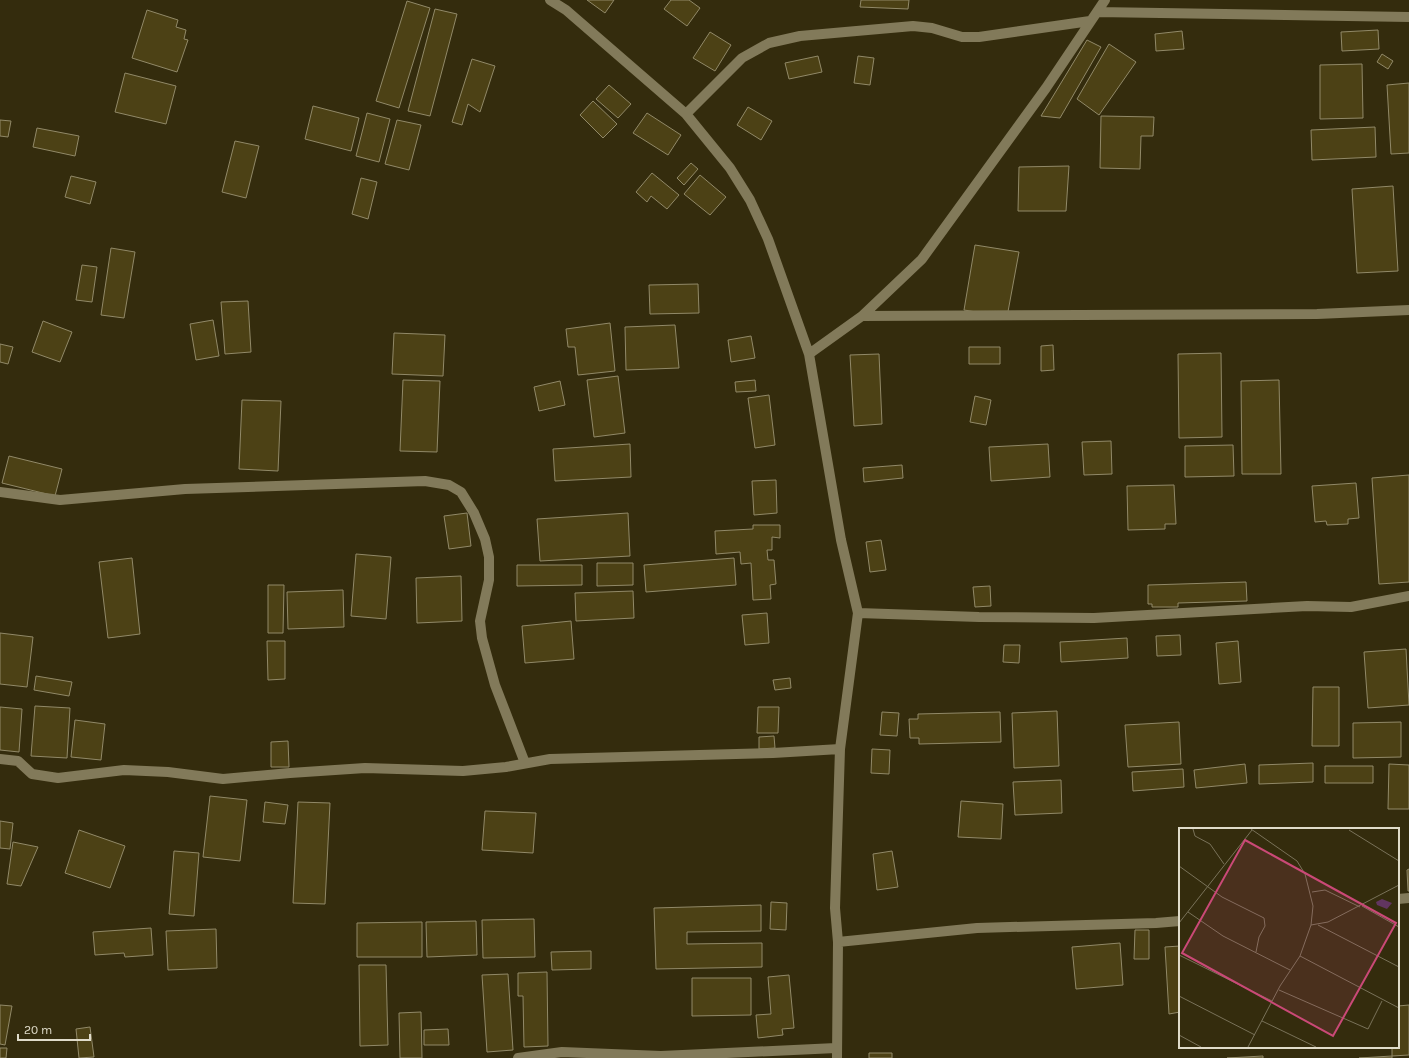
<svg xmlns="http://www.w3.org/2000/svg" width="1409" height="1058" font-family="Karla,sans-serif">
<rect width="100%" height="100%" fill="#342c0d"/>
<path fill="#4c4115" stroke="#918968" d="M587,0H614L605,13Z
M671,0H689L700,8L687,26L664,9Z
M861,0H909L908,9L860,7Z
M407,1L430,8L399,108L376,101Z
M435,9L457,14L430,116L408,111Z
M147,10L178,20L176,27L186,30L184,39L188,40L177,72L132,58Z
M1378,30L1379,49L1342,51L1341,32Z
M1182,31L1184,49L1156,51L1155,34Z
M710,32L731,45L715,71L693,58Z
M1087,40L1101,47L1060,118L1041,116Z
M1109,44L1136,62L1099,115L1077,99Z
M1382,54L1393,61L1388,69L1377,62Z
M818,56L822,72L789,79L785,63Z
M858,56L874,58L870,85L854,83Z
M472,59L495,66L480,112L468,104L462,125L452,122Z
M1362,64L1363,118L1320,119V65Z
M125,73L176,86L166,124L115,112Z
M1409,83V153L1391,154L1387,85Z
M609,85L631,104L618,118L596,99Z
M593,101L617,124L603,138L580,115Z
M313,106L359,118L351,151L305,139Z
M748,107L772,121L761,140L737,125Z
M367,113L390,119L379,162L356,156Z
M647,113L681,135L668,155L633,133Z
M1101,116L1154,117L1153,136H1141L1140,169L1100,168Z
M0,120L11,121L8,137L0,136Z
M397,120L421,125L409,170L385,164Z
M1375,127L1376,157L1312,160L1311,130Z
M37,128L79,136L75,156L33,147Z
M235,141L259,146L246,198L222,192Z
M691,163L698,169L684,185L677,178Z
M1069,166L1066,211H1018L1019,167Z
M652,173L679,195L667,209L651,196L647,202L636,192Z
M700,175L726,197L710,215L684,194Z
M71,176L96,182L90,204L65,197Z
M361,178L377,182L368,219L352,214Z
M1393,186L1398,271L1357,273L1352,189Z
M975,245L1019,252L1007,317L964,310Z
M111,248L135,252L124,318L101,315Z
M82,265L97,267L92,302L76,300Z
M698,284L699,313L650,314L649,285Z
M248,301L251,352L225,354L221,302Z
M213,320L219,356L196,360L190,324Z
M43,321L72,332L60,362L32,352Z
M610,323L615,371L578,375L575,347H568L566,329Z
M675,325L679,368L626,370L625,327Z
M394,333L445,335L443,376L392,374Z
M751,336L755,358L731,362L728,340Z
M0,344L13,347L8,364L0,362Z
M1053,345L1054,370L1041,371V346Z
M969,347H1000V364H969Z
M1221,353L1222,437L1179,438L1178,354Z
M879,354L882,424L854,426L850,355Z
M618,376L625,433L594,437L587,380Z
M403,380L440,381L437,452L400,451Z
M755,380L756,391L736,392L735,382Z
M1279,380L1281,474H1242L1241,381Z
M560,381L565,405L539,411L534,387Z
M769,395L775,445L755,448L748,398Z
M975,396L991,400L986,425L970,422Z
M242,400L281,401L278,471L239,469Z
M1111,441L1112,474L1084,475L1082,442Z
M630,444L631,477L555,481L553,449Z
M1048,444L1050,477L991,481L989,447Z
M1233,445L1234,476L1185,477V446Z
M9,456L62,469L55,496L2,483Z
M902,465L903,478L864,482L863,468Z
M1409,475V582L1379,584L1372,478Z
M776,480L777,513L754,515L752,481Z
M1356,483L1359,518L1348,519V524L1327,525L1326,521L1315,522L1312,486Z
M1174,485L1176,524H1165V529L1128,530L1127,486Z
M467,513L471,546L449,549L444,516Z
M628,513L630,556L540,561L537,519Z
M753,525H780V538L772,537V550H767L768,560H774L776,584L770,585L771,599L753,600L751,563L741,564L740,552L716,554L715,531L753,529Z
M881,540L886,570L870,572L866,542Z
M356,554L391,557L386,619L351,616Z
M132,558L140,634L108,638L99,562Z
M734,558L736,585L646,592L644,565Z
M597,563H633V585L597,586Z
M517,565H582V585L517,586Z
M461,576L462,621L417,623L416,578Z
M1246,582L1247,601L1178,603V607H1152V604H1148V585Z
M268,585H284L283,633H268Z
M990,586L991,606L975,607L973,587Z
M343,590L344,627L288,629L287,592Z
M633,591L634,618L576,621L575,593Z
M767,613L769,643L745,645L742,615Z
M571,621L574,659L525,663L522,626Z
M0,633L33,637L27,687L0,684Z
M1180,635L1181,655L1157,656L1156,636Z
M1127,638L1128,658L1061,662L1060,642Z
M267,641H285V679L268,680Z
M1238,641L1241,682L1219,684L1216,643Z
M1004,645H1020L1019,663L1003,662Z
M1406,649L1409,705L1368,708L1364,652Z
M36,676L72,682L69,696L34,690Z
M790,678L791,688L775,690L773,680Z
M1313,687H1339V746H1312Z
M35,706L70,708L67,758L31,756Z
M0,707L22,709L19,752L0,750Z
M758,707H779L778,733H757Z
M1057,711L1059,766L1014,768L1012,713Z
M882,712L899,713L897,736L880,735Z
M1000,712L1001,742L919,744V738H910L909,719H918V714Z
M75,720L105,724L101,760L71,757Z
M1179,722L1181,764L1128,767L1125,725Z
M1401,722V757L1353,758V723Z
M774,736L775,748L759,749V737Z
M288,741L289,767H271V742Z
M872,749L890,750L889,774L871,773Z
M1313,763V782L1259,784V765Z
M1245,764L1247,783L1196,788L1194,770Z
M1389,764L1409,765V809H1388Z
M1325,766H1373V783H1325Z
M1183,769L1184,787L1133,791L1132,772Z
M1061,780L1062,813L1015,815L1013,782Z
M210,796L247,800L240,861L203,857Z
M961,801L1003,804L1001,839L958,837Z
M265,802L288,805L285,824L263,822Z
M298,802L330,803L325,904L293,903Z
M485,811L536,813L533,853L482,850Z
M0,821L13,823L10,849L0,848Z
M79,830L125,846L110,888L65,873Z
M13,842L38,847L21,886L7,884Z
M174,851L199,853L194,916L169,914Z
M892,851L898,887L877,890L873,854Z
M1409,869V891H1408L1407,870Z
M771,902L787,903L786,930L770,929Z
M761,905V931L687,932V944L762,943V967L656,969L654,908Z
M534,919L535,957L483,958L482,920Z
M476,921L477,955L427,957L426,922Z
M422,922V957H357V923Z
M151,928L153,955L125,957L124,953L95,955L93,932Z
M216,929L217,968L168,970L166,931Z
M1135,930H1149V959H1134Z
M1120,943L1123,985L1076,989L1072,947Z
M1180,946V1012L1169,1014L1165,947Z
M591,951V969L552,970L551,952Z
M359,965H386L388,1045L360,1046Z
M547,972L548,1046L524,1047L523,996H518V973Z
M508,974L513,1050L487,1052L482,975Z
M789,975L794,1028L782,1029L783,1035L758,1038L756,1015L771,1014L768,977Z
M692,978H751V1015L692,1016Z
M0,1005L12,1006L5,1045L0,1044Z
M1409,1005V1055L1392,1056V1047H1398V1006Z
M421,1012L422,1058H400L399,1013Z
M90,1027L94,1057L79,1058L76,1029Z
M448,1029L449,1045H424V1030Z
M0,1048H7L6,1058H0Z
M869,1053H892V1058H869Z
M1263,1056V1058H1227Z
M1392,1056V1058H1359Z"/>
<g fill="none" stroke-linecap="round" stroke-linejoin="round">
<path stroke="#827a5a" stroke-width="10" d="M550,0L566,10L686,114L730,168L750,200L768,239L809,354L841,540L858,613L840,749L835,908L838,942L837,1058
M1097,12L1409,17
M686,114L742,58L769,43L800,36L913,26L932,28L962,37H979L1090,21
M862,316L1317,314L1409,310
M809,354L862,316L922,259L1046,88L1105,0
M0,492L60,500L185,489L425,481L449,485L461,492L474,513L485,539L489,557V580L480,621L482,638L495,685L525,763
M858,613L979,617L1094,618L1307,606L1351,607L1409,596
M0,759L18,761L32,774L58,778L124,770L168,772L223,779L290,773L365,768L463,771L506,767L550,759L773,753L840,749
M1398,899L1409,898
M838,942L977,928L1156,923L1180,921
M518,1058L562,1052L661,1056L836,1048"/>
</g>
<g transform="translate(1179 828)">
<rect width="220" height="220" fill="#342c0d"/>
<path d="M203,71L213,75L208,81L198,77L197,74Z" fill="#613560"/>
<path fill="none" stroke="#797259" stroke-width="1" d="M14,1L16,8L31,16L45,36M170,2L220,33M0,38L43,69L85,90L86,98L80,109L77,124M133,64L146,62L181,79M183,78L220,99M9,84L44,108L111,142M0,95L73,2M132,97L149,94L220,57M139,97L220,139M0,127L93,173M121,128L220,180M100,162L189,201L203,173M0,168L76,207M83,193L137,219M0,207L22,219M69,219L101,158L121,128L132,97L134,78L126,46L118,33L72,1"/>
<path fill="#ca4977" fill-opacity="0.15" stroke="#ca4977" stroke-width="2" d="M66,12L217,95L154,208L3,125Z"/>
<rect width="220" height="220" fill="none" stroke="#e0dcca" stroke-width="2"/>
</g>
<path d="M18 1034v6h72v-6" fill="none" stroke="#e0dcca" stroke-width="2"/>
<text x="24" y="1034" font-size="12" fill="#e0dcca" stroke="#342c0d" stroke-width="3" paint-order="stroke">20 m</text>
</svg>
